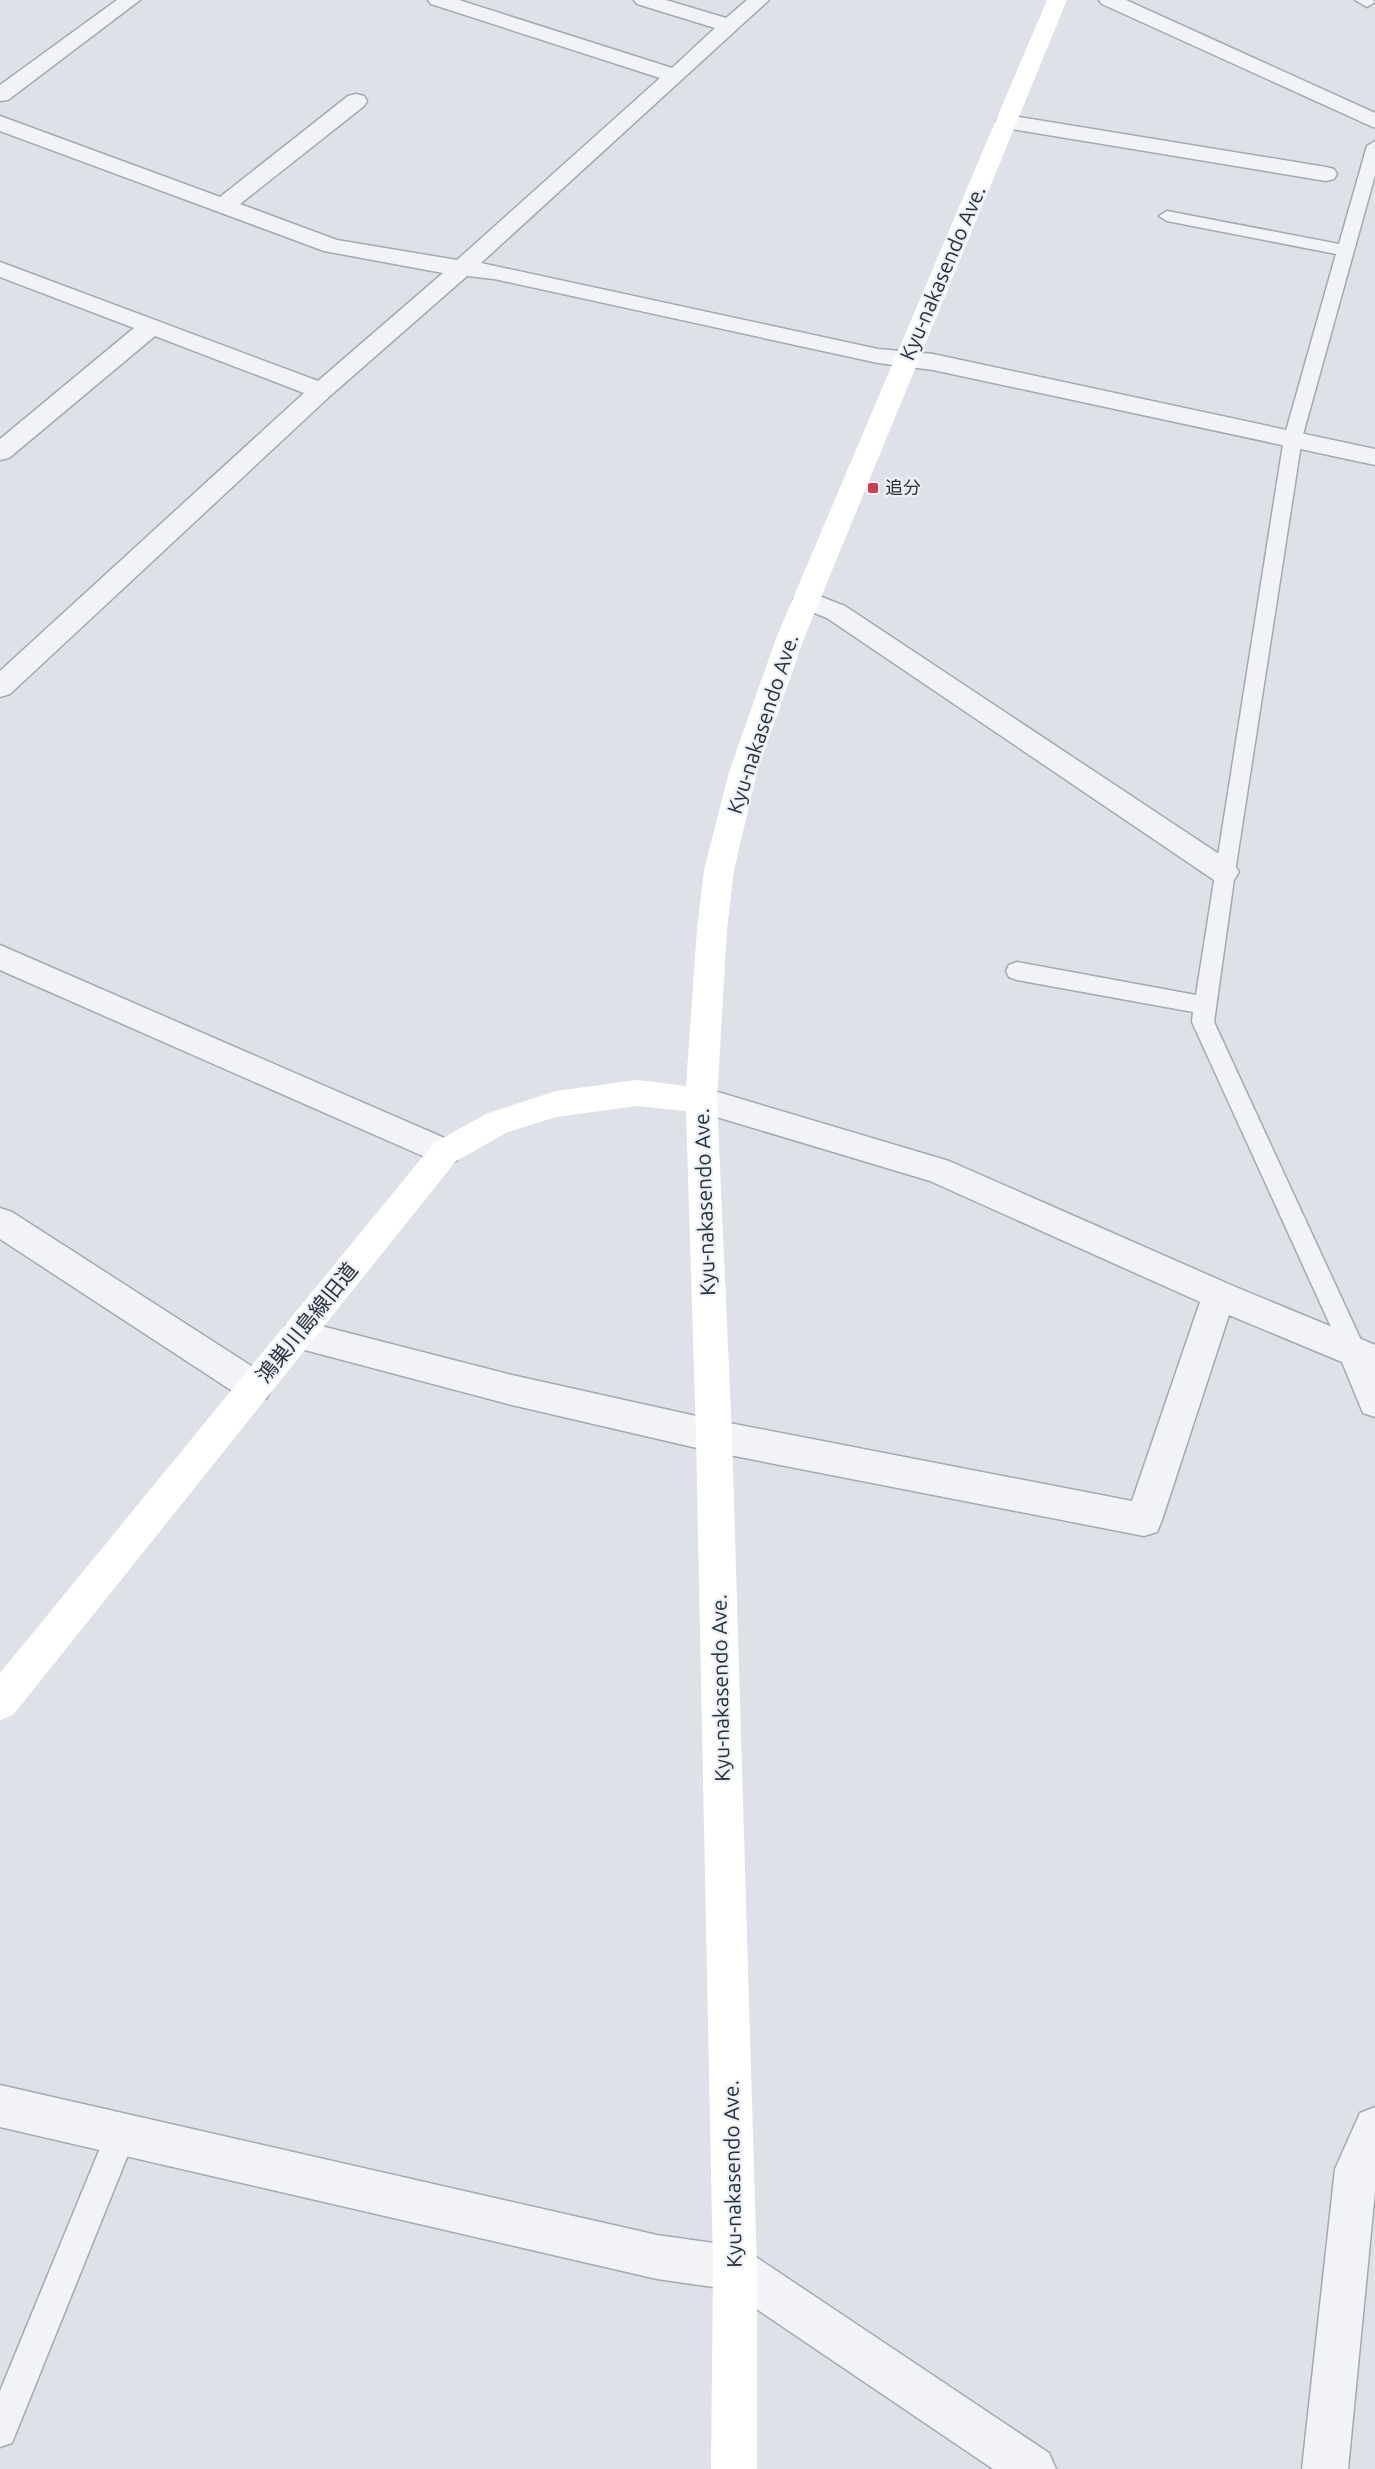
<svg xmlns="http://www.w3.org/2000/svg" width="1375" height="2469" font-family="Ubuntu,'Noto Sans JP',sans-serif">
<rect width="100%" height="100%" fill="#dee2e8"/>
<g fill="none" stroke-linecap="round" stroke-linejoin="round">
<g stroke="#a3a9b2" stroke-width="3">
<path id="lane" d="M1355,0H1373L1375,2L1367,7Z
M1375,141V175L1302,438L1235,872L1214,1022L1366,1351L1363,1359L1354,1362L1345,1359L1342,1351L1192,1022L1193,1012L1017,980L1009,977L1006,971L1009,965L1017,962L1196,995L1284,438L1336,254L1167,221L1159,216L1167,211L1339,244L1367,146Z
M121,2120L132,2124L136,2135L12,2443L0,2447V2391L110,2124Z"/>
</g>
<g stroke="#a3a9b2" stroke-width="3">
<path id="street" d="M117,0H140L8,100L0,101V85Z
M428,0H459L672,68L715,28L637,4L634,0H666L726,18L747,0H769L481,263L878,349L933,354L1375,449V465L933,370L878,363L494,279L467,276L330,396L10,694L0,697V671L304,393L155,336L9,458L0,460V439L134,328L0,277V262L318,381L443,273L324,251L0,131V116L220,197L348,96L356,94L364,96L367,101L364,106L240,204L337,240L457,260L660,78L431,4Z
M1099,0H1126L1375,113V128L1102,4Z
M1007,115L1326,167L1334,169L1337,174L1334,179L1326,181L999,127L996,122L999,117Z
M806,591L845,606L1234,864L1239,872L1234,880L1224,883L1214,880L827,618L797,606L793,600L797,594Z
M0,945L456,1143L461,1152L456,1161L445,1165L434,1161L0,970Z
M701,1087L949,1161L1231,1285L1366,1341L1375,1345V1417L1363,1413L1342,1362L1229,1315L1162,1520L1157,1532L1144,1536L714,1452L512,1405L286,1345L281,1335L286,1325L298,1320L512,1375L714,1420L1132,1501L1200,1302L930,1181L690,1109L685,1100L690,1091Z
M0,1208L12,1212L267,1376L272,1387L267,1398L255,1402L243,1398L0,1239Z
M0,2085L657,2235L735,2246L750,2253L1049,2453L1056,2469H993L727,2289L657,2279L0,2127Z
M1375,2107V2191L1348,2469H1302L1335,2169L1360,2113Z"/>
</g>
<use href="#lane" fill="#f1f3f6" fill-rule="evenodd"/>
<use href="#street" fill="#f1f3f6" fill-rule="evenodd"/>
<path fill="#fff" fill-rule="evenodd" d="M1047,0H1067L805,636L757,772L734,870L727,929L717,1100L732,1436L757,2268V2469H711L713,2268L696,1436L686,1111L637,1106L556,1117L508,1132L456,1161L13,1715L0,1720V1673L434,1143L486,1114L556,1091L637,1080L686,1086L697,929L704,870L729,772L777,636Z"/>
</g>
<rect fill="#d33d52" stroke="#eef1f6" stroke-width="2" x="867" y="482" width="12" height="12" rx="3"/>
<g text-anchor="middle" stroke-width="4.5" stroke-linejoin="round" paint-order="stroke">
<g font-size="18" fill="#273040" stroke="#eef1f6" text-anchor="start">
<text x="885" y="494">追分</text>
</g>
<g font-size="21" fill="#273040" stroke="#eef1f6">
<text transform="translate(943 273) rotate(-67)" y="7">Kyu-nakasendo Ave.</text>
<text transform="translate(763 724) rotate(-72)" y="7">Kyu-nakasendo Ave.</text>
<text transform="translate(705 1202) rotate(-92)" y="7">Kyu-nakasendo Ave.</text>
<text transform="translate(307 1323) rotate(-51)" y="7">鴻巣川島線旧道</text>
<text transform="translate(721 1688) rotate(-91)" y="7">Kyu-nakasendo Ave.</text>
<text transform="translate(733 2174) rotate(-91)" y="7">Kyu-nakasendo Ave.</text>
</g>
</g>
</svg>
